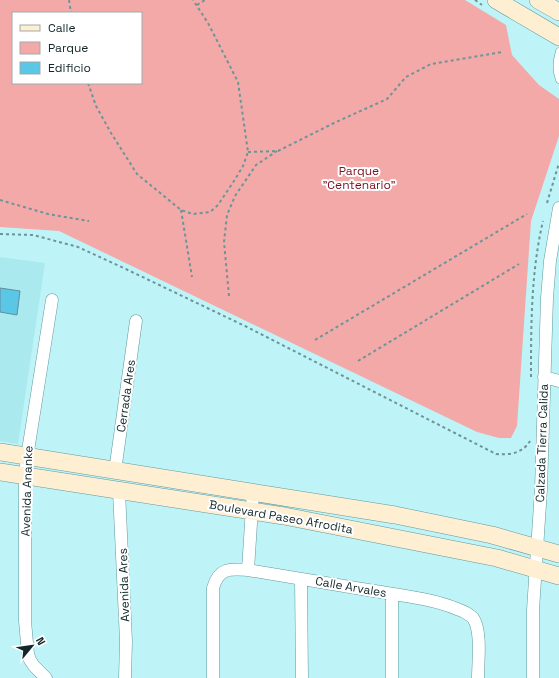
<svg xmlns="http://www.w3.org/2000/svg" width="559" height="678" font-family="'Space Grotesk',sans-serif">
<rect width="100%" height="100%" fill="#bef4f7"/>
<path fill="#aaeaee" d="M0,257L45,263L18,444L0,441Z"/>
<path fill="#f3a9a8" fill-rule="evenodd" d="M0,0H465L506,25L512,55L539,85L559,99V136L531,221L517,426L511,438H499L477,432L59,231L0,227ZM13,13H141V83H13Z"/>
<path fill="#5bc7e7" stroke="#608e9e" d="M0,288L20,291L17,315L0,312Z"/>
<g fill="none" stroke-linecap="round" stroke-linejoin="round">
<g stroke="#64989b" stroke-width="7">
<path id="lane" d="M559,51C556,61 555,70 559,80"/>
</g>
<g stroke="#64989b" stroke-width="13">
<path id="street" d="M544,377L559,381
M115,471L136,321
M119,491L126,641L125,678
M248,570L253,492
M301,579L302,678
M392,594V678
M46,678L34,666L30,660L28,654L25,621V476L27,457L52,300
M213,678V588C219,567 230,569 248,570C290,577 332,584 374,591C399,595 434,599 457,609C463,611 469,614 473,618C482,631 478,662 478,678
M533,678V610L541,489L547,298L550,261L559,208"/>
</g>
<g stroke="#64989b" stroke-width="18">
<path id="secondary" d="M496,0L559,37
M538,0L559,12
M0,452L395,515L492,535L559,554
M0,472L284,516L497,558L559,576"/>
</g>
<path stroke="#6e9497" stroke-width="2" stroke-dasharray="3 3" stroke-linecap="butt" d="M69,0L71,13
M475,0L482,5
M197,5L205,0
M88,83L96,106L111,133L137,174L181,210L193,214L210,212L218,205L234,181L243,166L248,152L238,82L208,23L193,0
M248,152L278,151L334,123L387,99L406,77L431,64L502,52
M0,200L48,214L89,221
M547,203L559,163
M181,210L192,277
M0,234L33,235L78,247L130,271L247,327L496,454C509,455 522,454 530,441
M229,296L224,242L227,215L235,196L256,165L277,151
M315,340L527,214
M358,361L519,264
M531,377C531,325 531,272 543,221"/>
<use href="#lane" stroke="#fff" stroke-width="6"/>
<use href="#street" stroke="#fff" stroke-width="12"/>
<use href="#secondary" stroke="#feeed2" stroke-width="17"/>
</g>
<g text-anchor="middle" stroke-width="4" stroke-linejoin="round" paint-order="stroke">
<g font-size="12" fill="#7c1221" stroke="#fff">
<text x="359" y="175">Parque<tspan x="359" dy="14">"Centenario"</tspan></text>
</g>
<g font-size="12" fill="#122729" stroke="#fff">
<text transform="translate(126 396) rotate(-82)" y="4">Cerrada Ares</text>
<text transform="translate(542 443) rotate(-88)" y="4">Calzada Tierra Calida</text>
<text transform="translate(27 491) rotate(-88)" y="4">Avenida Ananke</text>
<text transform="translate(281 517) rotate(10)" y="4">Boulevard Paseo Afrodita</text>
<text transform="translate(124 585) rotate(-92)" y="4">Avenida Ares</text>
<text transform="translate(351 587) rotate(10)" y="4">Calle Arvales</text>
</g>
</g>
<rect x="12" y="12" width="130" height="72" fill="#ffffff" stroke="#a0a9a9"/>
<rect x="20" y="25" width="20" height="6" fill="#feeed2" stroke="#a0a9a9"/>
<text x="48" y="32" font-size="12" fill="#122729">Calle</text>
<rect x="20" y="42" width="20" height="12" fill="#f3a9a8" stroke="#a0a9a9"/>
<text x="48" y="52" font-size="12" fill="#122729">Parque</text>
<rect x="20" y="62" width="20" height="12" fill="#5bc7e7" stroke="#a0a9a9"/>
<text x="48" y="72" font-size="12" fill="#122729">Edificio</text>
<g transform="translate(32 646) rotate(61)" stroke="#ffffff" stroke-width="3" paint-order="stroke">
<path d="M0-3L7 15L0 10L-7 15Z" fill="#122729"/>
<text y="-6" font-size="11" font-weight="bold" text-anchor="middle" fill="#122729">N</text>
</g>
</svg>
